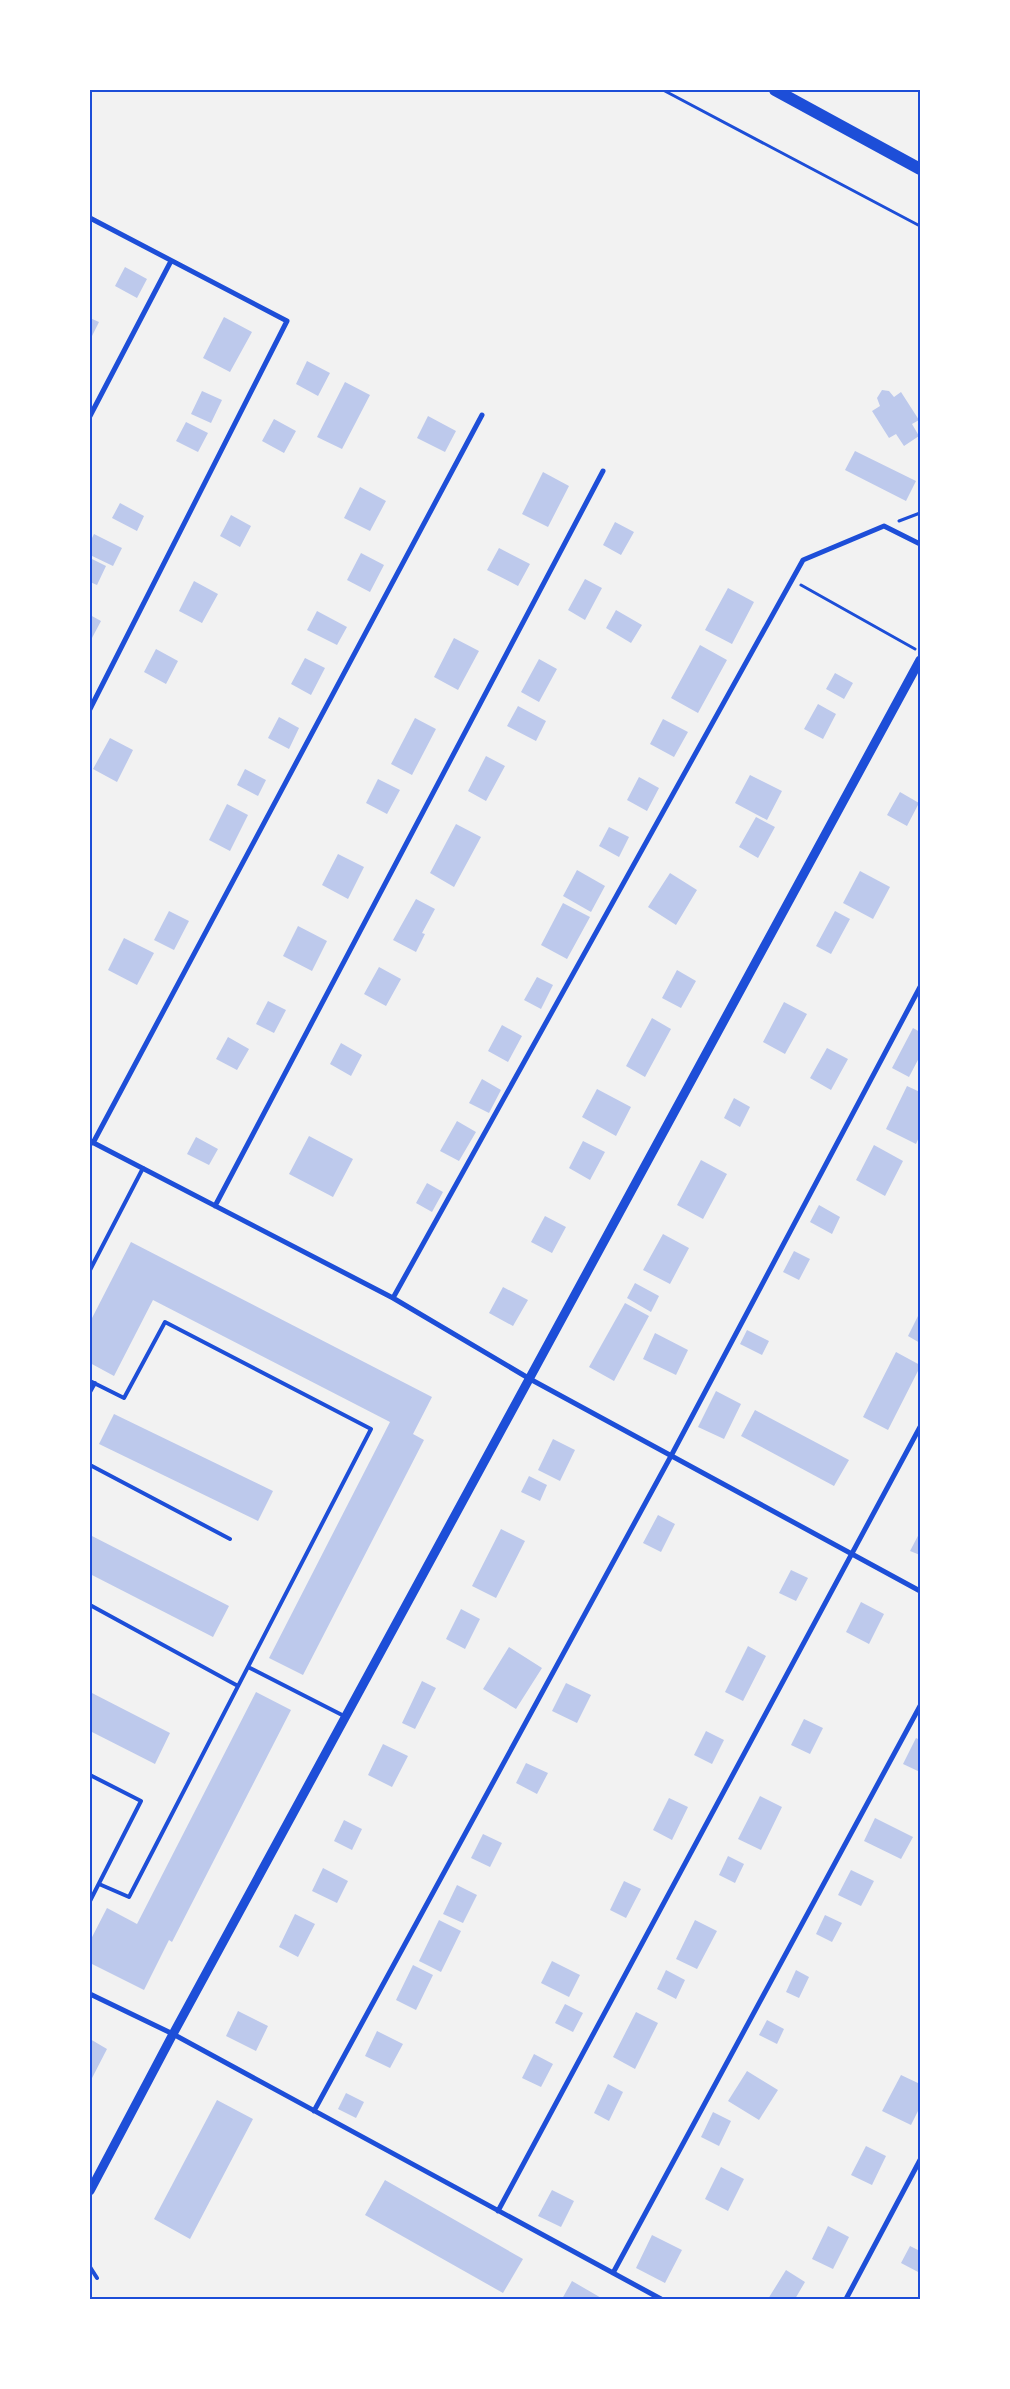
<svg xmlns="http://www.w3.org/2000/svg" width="1010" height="2389" font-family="'DM Sans',sans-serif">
<rect width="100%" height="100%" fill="#f2f2f2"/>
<path fill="#bdc9ec" d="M125,267L147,279L137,298L115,286Z
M224,317L252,332L230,372L203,358Z
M90,318L99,322L90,340Z
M307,361L330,373L318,396L296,384Z
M345,382L370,395L342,449L317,437Z
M882,390L889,391L894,397L901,392L919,420L912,424L919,436L904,446L896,434L889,438L872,411L880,406L877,398Z
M202,391L222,400L211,423L191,414Z
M428,416L456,431L445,452L417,438Z
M274,419L296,431L284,453L262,441Z
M186,422L208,433L198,452L176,441Z
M855,451L916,481L906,501L845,470Z
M543,472L569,486L548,527L522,514Z
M360,487L386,501L370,531L344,518Z
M120,503L144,516L137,531L112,518Z
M231,515L251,526L240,547L220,536Z
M615,522L634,532L621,555L603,545Z
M94,534L122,548L113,566L90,555V542Z
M499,548L530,564L518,586L487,570Z
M361,553L384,565L370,592L347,580Z
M90,558L106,566L97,585L90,582Z
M585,579L602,588L585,620L568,610Z
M194,581L218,594L202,623L179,611Z
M728,588L754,602L732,644L705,630Z
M616,610L642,625L631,643L606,628Z
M317,611L347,627L337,645L307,630Z
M90,615L101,621L92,638L90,637Z
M454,638L479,651L458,690L434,677Z
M700,645L727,660L698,713L671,698Z
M156,649L178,661L166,684L144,672Z
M305,658L325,668L311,695L291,684Z
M539,659L557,669L539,702L521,692Z
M835,673L853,683L844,699L826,689Z
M818,704L836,714L823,739L804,729Z
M518,706L546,721L536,741L507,726Z
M279,717L299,728L289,749L268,738Z
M415,718L436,729L412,775L391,764Z
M663,719L688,732L674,757L650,744Z
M110,738L133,750L117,782L93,769Z
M486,756L505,766L486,801L468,791Z
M245,769L266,780L258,796L237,785Z
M750,775L782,791L767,820L735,803Z
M639,777L659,788L647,811L627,800Z
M378,779L400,790L387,814L366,803Z
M900,792L919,803L907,826L887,815Z
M227,804L248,815L230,851L209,840Z
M756,817L775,827L758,858L739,847Z
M456,824L481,837L454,887L430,873Z
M609,827L629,837L619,857L599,846Z
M338,854L364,867L348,899L322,885Z
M577,870L605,886L591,912L563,896Z
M860,871L890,887L873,919L843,903Z
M670,873L697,890L676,925L648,907Z
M416,899L435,909L422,933L425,934L416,952L393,940Z
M563,903L590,917L567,959L541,945Z
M169,911L189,921L174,950L154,940Z
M835,911L850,919L831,954L816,946Z
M298,926L327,941L312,971L283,956Z
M124,938L154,953L137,985L108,970Z
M379,967L401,979L386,1006L364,994Z
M677,970L696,981L681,1008L662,998Z
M537,977L553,985L541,1009L524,1000Z
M268,1001L286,1010L274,1033L256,1024Z
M784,1002L807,1014L785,1054L763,1042Z
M652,1018L671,1029L645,1077L626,1066Z
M502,1025L522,1036L508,1062L488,1051Z
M913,1028L920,1032V1056L909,1077L892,1068Z
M228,1037L249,1049L237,1070L216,1059Z
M341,1043L362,1055L351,1076L330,1064Z
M827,1048L848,1059L831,1090L810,1078Z
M482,1079L501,1090L489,1113L469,1103Z
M907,1086L920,1092V1135L916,1144L886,1129Z
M597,1089L631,1107L616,1136L582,1117Z
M734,1098L750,1107L740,1127L724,1118Z
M457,1121L476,1132L459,1161L440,1151Z
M309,1136L353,1159L333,1197L289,1174Z
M196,1137L218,1149L209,1165L187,1154Z
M583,1141L605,1152L590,1180L569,1168Z
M874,1145L903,1161L885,1196L856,1180Z
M701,1160L727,1174L703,1219L677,1205Z
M427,1183L443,1192L432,1212L416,1203Z
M819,1205L840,1217L832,1234L810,1222Z
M545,1216L566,1227L552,1253L531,1242Z
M663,1234L689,1248L670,1284L643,1270Z
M131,1242L432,1397L413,1434L424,1440L303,1675L269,1658L390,1422L153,1300L114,1376L90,1363V1322Z
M794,1251L810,1259L799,1280L783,1272Z
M635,1283L659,1296L651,1312L627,1298Z
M503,1287L528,1300L513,1326L489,1313Z
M625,1303L649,1316L614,1381L589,1367Z
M920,1312V1343L908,1336Z
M747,1330L769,1341L762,1355L740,1344Z
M655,1333L688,1350L676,1375L643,1359Z
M896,1352L920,1365V1367L888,1430L863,1417Z
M716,1391L741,1404L724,1439L698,1427Z
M755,1410L849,1460L834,1486L741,1436Z
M114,1414L273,1491L258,1521L99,1444Z
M553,1439L575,1450L560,1481L538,1470Z
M529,1476L547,1485L540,1501L521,1492Z
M658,1515L675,1524L661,1552L643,1543Z
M501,1529L525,1541L496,1598L472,1586Z
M920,1532V1555L910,1551Z
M90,1535L229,1606L213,1637L90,1574Z
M791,1570L808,1578L796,1601L779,1593Z
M861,1602L884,1614L869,1644L846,1632Z
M461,1609L480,1619L465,1649L446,1639Z
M748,1646L766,1656L743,1701L725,1692Z
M509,1647L542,1668L516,1709L483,1689Z
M422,1681L436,1688L415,1729L402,1723Z
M566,1683L591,1695L577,1723L552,1711Z
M90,1692L170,1733L155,1764L90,1731Z
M256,1692L291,1710L172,1942L169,1940L144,1990L90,1963V1941L107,1908L137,1924Z
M804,1719L823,1728L810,1754L791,1745Z
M706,1731L724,1740L712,1764L694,1755Z
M916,1738L920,1740V1772L903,1764Z
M383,1744L408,1756L392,1787L368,1775Z
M526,1763L548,1773L537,1794L516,1783Z
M760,1796L782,1807L761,1850L738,1839Z
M669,1798L688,1807L672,1840L653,1830Z
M875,1818L913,1837L901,1859L864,1841Z
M344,1820L362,1829L352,1850L334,1841Z
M483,1834L502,1843L490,1867L471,1858Z
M728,1856L744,1864L735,1883L719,1875Z
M323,1868L348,1881L337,1903L312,1891Z
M851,1870L874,1881L861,1906L838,1895Z
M624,1881L641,1889L626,1918L610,1910Z
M457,1885L477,1895L463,1923L443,1914Z
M295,1914L315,1924L298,1957L279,1947Z
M825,1915L842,1923L832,1942L816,1934Z
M439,1920L461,1931L441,1972L419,1961Z
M695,1920L717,1931L697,1969L676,1959Z
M552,1961L580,1975L569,1997L541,1983Z
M413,1965L433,1975L416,2010L396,2000Z
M666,1970L685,1980L676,1999L657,1989Z
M796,1970L809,1977L799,1998L786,1992Z
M565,2004L583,2013L573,2032L555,2023Z
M238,2011L268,2026L256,2051L226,2036Z
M636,2012L658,2023L635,2069L613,2057Z
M767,2020L784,2029L777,2044L759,2035Z
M377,2031L403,2044L390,2068L365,2056Z
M90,2039L107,2049L90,2082Z
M534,2054L553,2064L541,2087L522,2078Z
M747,2071L778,2090L759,2120L728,2101Z
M901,2075L920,2084V2107L911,2125L882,2111Z
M608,2084L623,2092L609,2121L594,2113Z
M346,2093L364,2102L356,2118L338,2109Z
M217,2100L253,2119L190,2239L154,2219Z
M713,2112L731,2121L719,2146L701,2137Z
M866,2146L886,2156L872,2185L851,2175Z
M721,2167L744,2179L728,2211L705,2199Z
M385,2180L523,2259L503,2293L365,2215Z
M552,2190L574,2201L561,2227L538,2216Z
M828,2226L849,2237L833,2269L812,2259Z
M652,2235L682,2250L665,2283L636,2268Z
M910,2246L920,2251V2273L901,2263Z
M786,2270L805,2282L795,2299H768Z
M572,2281L603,2299H562Z"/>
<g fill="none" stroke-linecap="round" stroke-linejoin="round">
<path stroke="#1d4ed8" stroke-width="3" d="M663,90L920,226
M899,521L920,513
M801,585L915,649"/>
<path stroke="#1d4ed8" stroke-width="4" d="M90,1270L143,1168
M90,1381L124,1398L165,1322L371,1429L129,1897L99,1884
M90,1392L95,1383
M90,1465L230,1539
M90,1605L238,1686
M248,1667L346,1717
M90,1775L141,1801L90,1901
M90,2267L97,2278"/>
<path stroke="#1d4ed8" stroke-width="5" d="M90,218L287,321L90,709
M90,416L171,261
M90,1141L393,1298L530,1379L920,1591
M93,1143L482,415
M215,1206L603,471
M393,1298L803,560L884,526L920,544
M90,1994L173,2034L661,2299
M314,2111L671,1456L920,987
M498,2211L920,1427
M613,2273L920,1706
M846,2299L920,2160"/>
<path stroke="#1d4ed8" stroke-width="9" d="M90,2191L173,2034L920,660"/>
<path stroke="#1d4ed8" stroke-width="12" d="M775,90L920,169"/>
</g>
<rect width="1010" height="2389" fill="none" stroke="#ffffff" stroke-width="182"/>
<rect x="91" y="91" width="828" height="2207" fill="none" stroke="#1d4ed8" stroke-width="2"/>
</svg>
